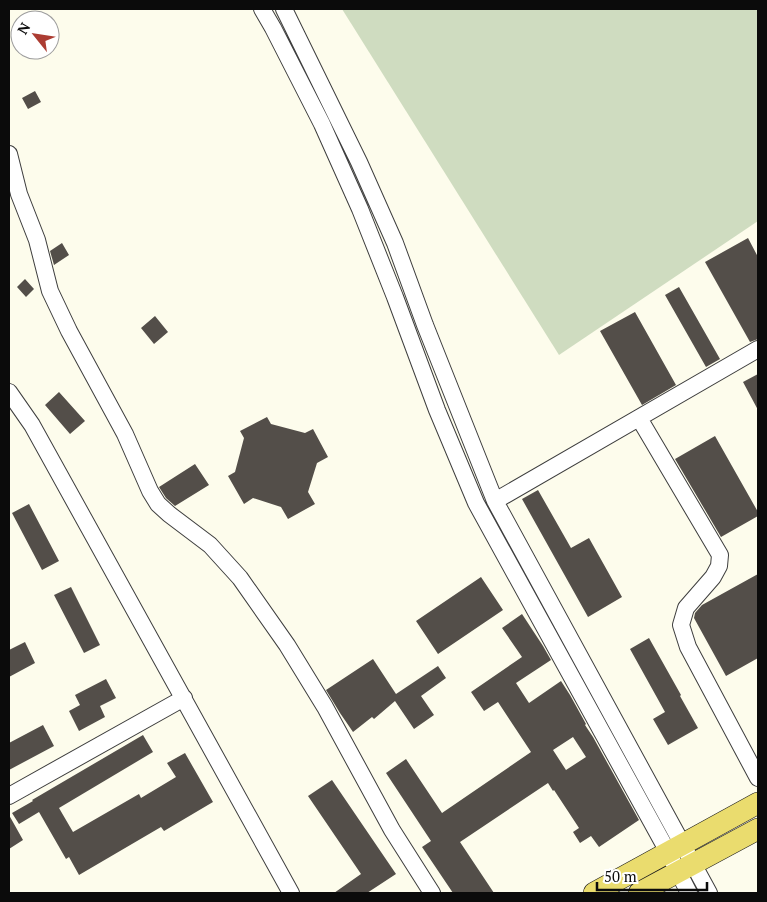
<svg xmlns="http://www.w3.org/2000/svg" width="767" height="902" font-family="'PT Serif',serif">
<rect width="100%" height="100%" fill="#fdfcec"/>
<path fill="#cfdcc0" d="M342,9H758V221L559,355Z"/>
<path fill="#534e49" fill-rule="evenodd" d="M35,91L41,102L28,109L22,98Z
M748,238L758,257V339L750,342L705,262Z
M62,243L69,255L54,265L50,251Z
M25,279L34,289L26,297L17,287Z
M679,287L720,359L706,367L665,295Z
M635,312L676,385L642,405L600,331Z
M155,316L168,332L154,344L141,328Z
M758,374V410L743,382Z
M59,392L85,421L70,434L45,405Z
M267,417L271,424L305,433L313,429L328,457L317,463L308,492L315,504L288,519L281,507L253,498L244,504L228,476L235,472L244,438L240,431Z
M715,436L758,512V516L721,537L675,459Z
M195,464L209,485L175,506L166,498L159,487Z
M538,490L571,548L589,538L622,597L588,617L522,499Z
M29,504L59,561L42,570L12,513Z
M758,574V658L726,676L694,618L695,613L702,605Z
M481,577L503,610L438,654L416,621Z
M71,587L100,645L84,653L54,595Z
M522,614L543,646L551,660L516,683L529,703L561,681L570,695L586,724L585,725L593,737L639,820L599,847L591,836L580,843L573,832L579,828L554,790L553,791L548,783L460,842L494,893H453L422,847L431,841L386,773L406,759L442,813L531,752L498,702L484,711L471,692L522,657L502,628ZM573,737L586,757L566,770L553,750Z
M649,638L681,695L680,696L698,728L668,745L653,719L665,712L630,649Z
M25,642L35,663L9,677V650Z
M373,659L396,694L438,666L446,678L421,696L434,715L414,729L395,701L374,719L372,717L353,732L340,713L326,690Z
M106,679L116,698L100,706L105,717L79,731L69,711L80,705L75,695Z
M43,725L54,746L9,770V743Z
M143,735L153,752L59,808L73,832L139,794L141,798L176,777L167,763L185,753L213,802L164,831L161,827L79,875L69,857L66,859L39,812L19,824L12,813L33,801L32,800Z
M332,780L396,874L367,893H334L361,874L308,796Z
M9,815L23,840L9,849Z"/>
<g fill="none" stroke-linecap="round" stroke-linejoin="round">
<g stroke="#3e3e3e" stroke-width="18">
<path id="minor" d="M262,9L273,28L322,124L360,209L395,297L437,410L476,503L668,852L689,893
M284,9L359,162L395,243L425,325L495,501L709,893
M9,154L19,194L37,240L50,291L69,331L125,434L150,491L158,504L169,514L210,545L240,578L287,645L325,707L392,830L432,893
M9,392L32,425L291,893
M639,418L720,555L719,566L713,577L686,608L681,625L688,647L758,778
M495,501L758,349
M9,796L184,698"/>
</g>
<g stroke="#1c1c1c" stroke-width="22">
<path id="major" d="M594,893L758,803
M639,893L758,829"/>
</g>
<use href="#minor" stroke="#fff" stroke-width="16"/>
<use href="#major" stroke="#eadc6e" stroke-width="21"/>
</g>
<rect width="767" height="902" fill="none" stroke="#0b0b0b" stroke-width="20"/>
<g transform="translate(35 35) rotate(300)"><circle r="24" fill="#ffffff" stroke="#9d9d9d"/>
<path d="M0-4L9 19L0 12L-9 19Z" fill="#ac3c32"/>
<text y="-8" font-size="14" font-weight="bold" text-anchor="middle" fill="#0b0b0b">N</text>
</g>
<path d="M597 882v8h110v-8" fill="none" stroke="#0b0b0b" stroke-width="2.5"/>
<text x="604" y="882" font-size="15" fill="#0b0b0b" stroke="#ffffff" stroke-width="4" paint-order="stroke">50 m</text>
</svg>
